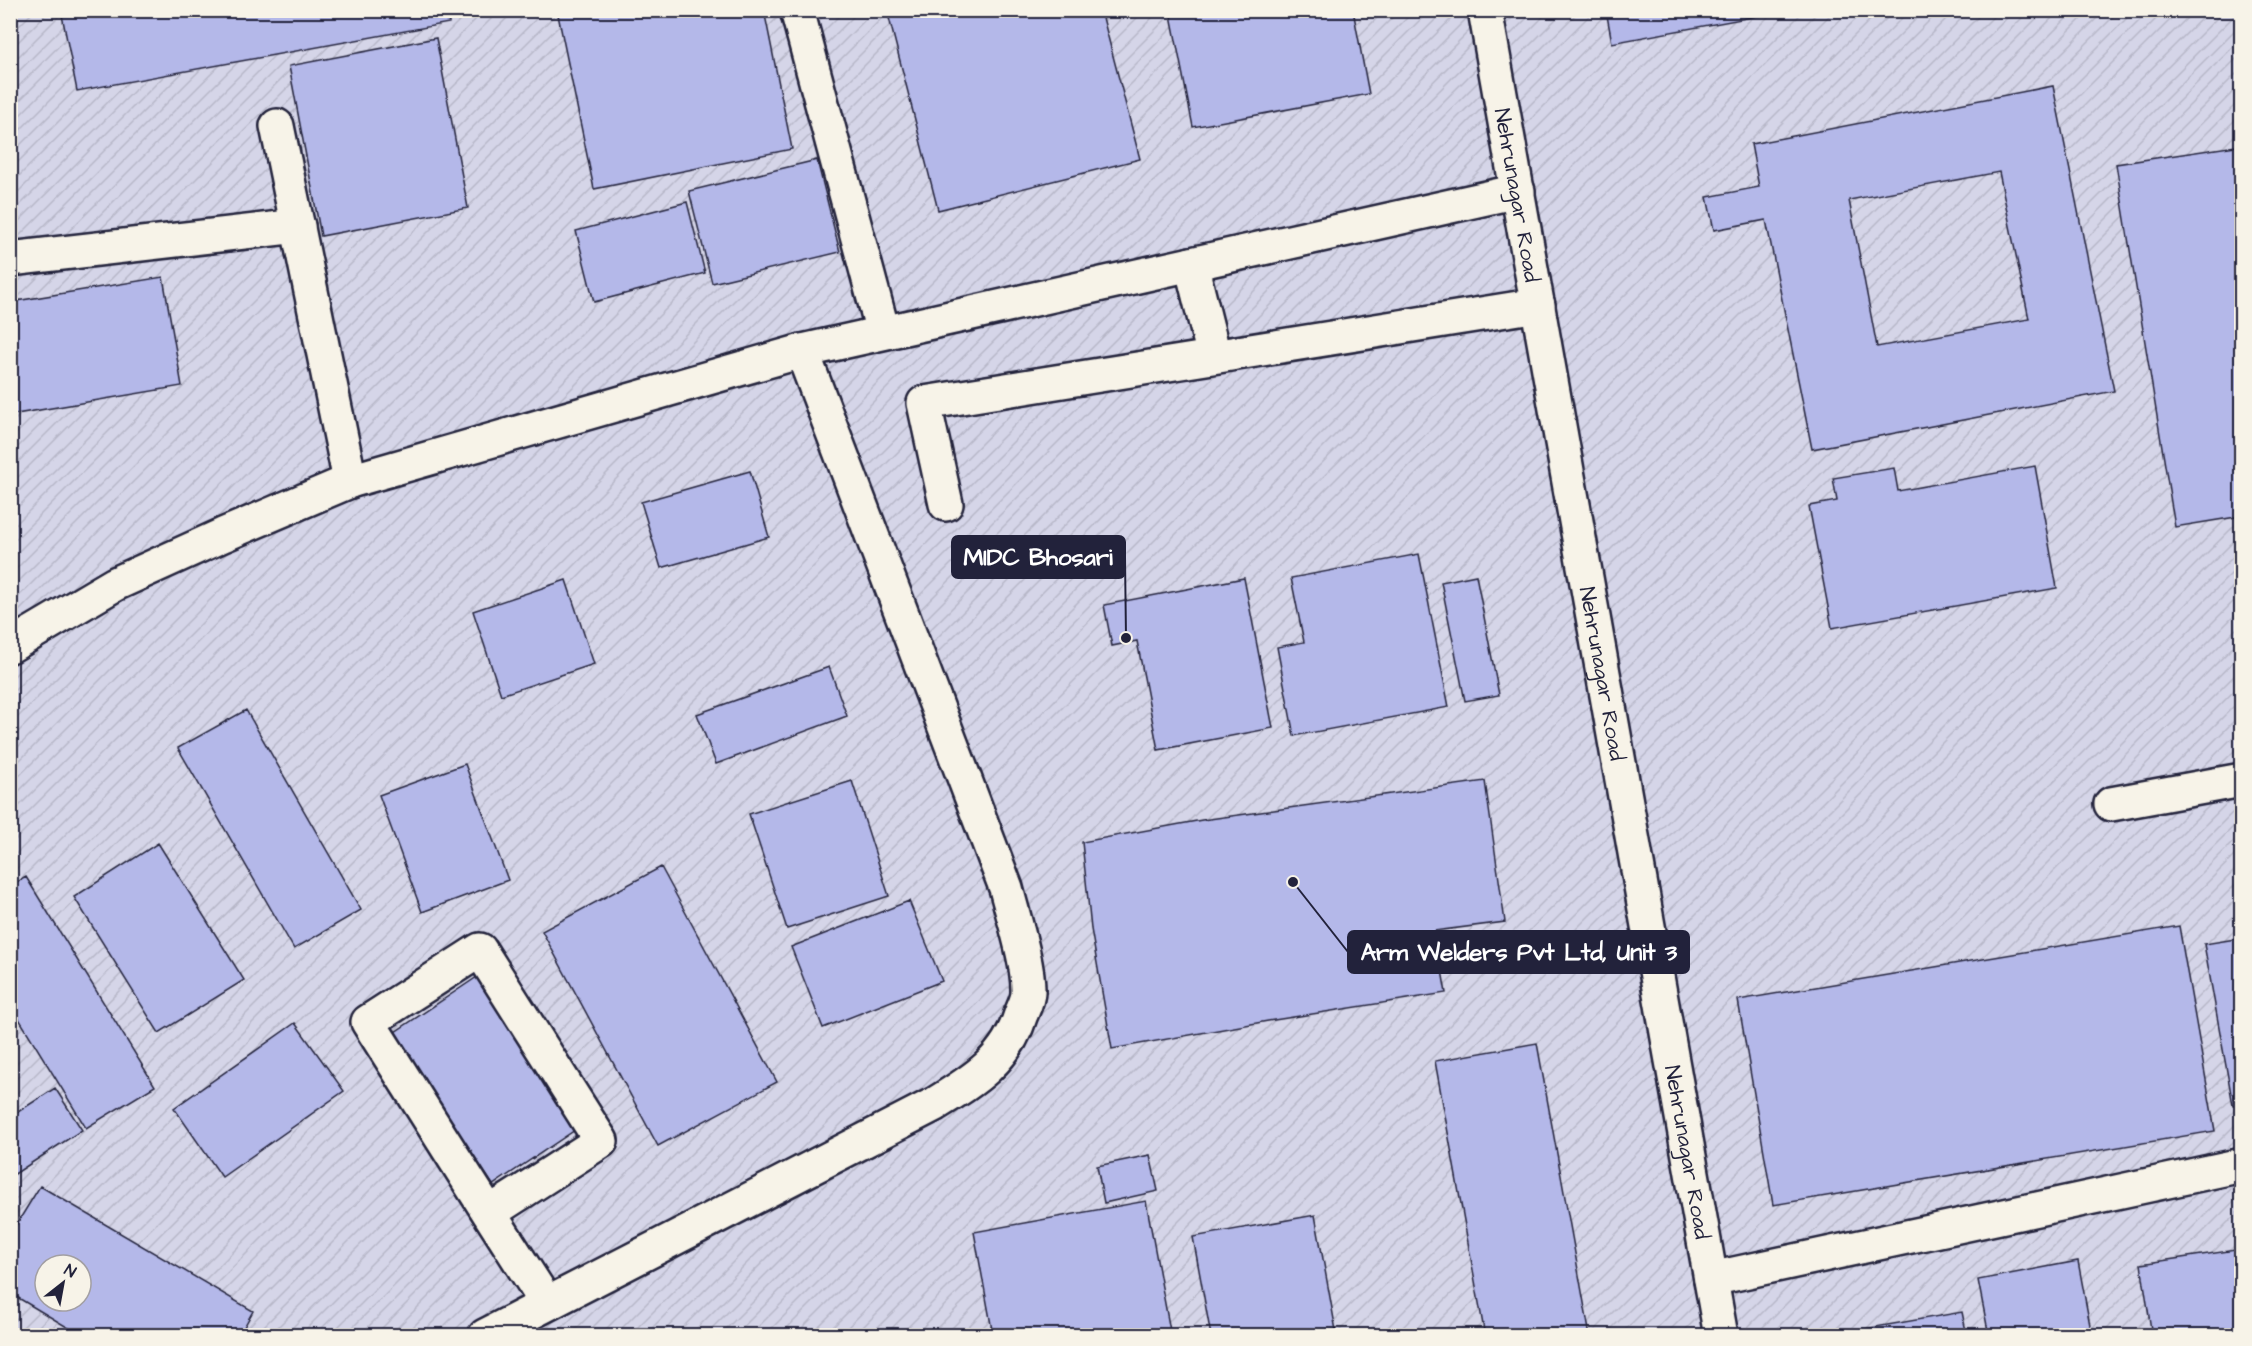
<svg xmlns="http://www.w3.org/2000/svg" width="2252" height="1346" font-family="'Architects Daughter',sans-serif">
<defs>
<pattern id="industrial-furrows" width="10" height="10" patternUnits="userSpaceOnUse" patternTransform="scale(1.5)"><rect width="10" height="10" fill="#d5d5e8"/><path d="M-1 1l2-2M0 10L10 0M9 11l2-2" fill="none" stroke="#b7b7c8"/></pattern>
</defs>
<rect width="100%" height="100%" fill="#e3e1e8"/>
<filter id="ink" filterUnits="userSpaceOnUse"><feTurbulence type="fractalNoise" baseFrequency=".0167" numOctaves="2"/><feDisplacementMap in="SourceGraphic" scale="12" xChannelSelector="R" yChannelSelector="G"/><feConvolveMatrix kernelMatrix="1 2 1 2 8 2 1 2 1" color-interpolation-filters="sRGB"/></filter>
<g filter="url(#ink)">
<path fill="url(#industrial-furrows)" fill-rule="evenodd" d="M10,11H2241V1335H11ZM45,1265H81V1301H45Z"/>
<path fill="#b4b8e9" stroke="#22223b" stroke-width="1.5" fill-rule="evenodd" d="M61,10H447L449,23L77,91Z
M557,10H764L792,149L594,189Z
M887,10H1101L1140,159L938,210Z
M1170,10H1353L1369,94L1193,127Z
M1606,10H1790L1612,43Z
M436,38L468,208L321,236L289,66Z
M2053,86L2114,391L1812,449L1766,220L1714,230L1707,197L1759,187L1751,144ZM1999,172L2029,319L1877,347L1849,200Z
M2242,145V516L2175,527L2116,164Z
M817,160L840,252L712,283L689,191Z
M687,202L705,273L594,302L576,231Z
M163,277L182,386L10,415V302Z
M2035,466L2057,588L1832,628L1809,506L1837,501L1833,478L1894,468L1898,491Z
M750,471L769,537L661,568L641,502Z
M1419,554L1449,707L1294,736L1277,647L1304,642L1291,578Z
M1476,575L1499,695L1465,701L1441,582Z
M1244,578L1273,728L1158,750L1137,641L1112,646L1104,605Z
M566,580L594,664L501,695L473,611Z
M829,667L847,716L716,764L697,714Z
M246,710L361,910L294,949L178,748Z
M465,764L508,880L422,912L379,795Z
M852,781L889,896L787,929L749,814Z
M1485,781L1505,922L1435,931L1446,993L1268,1021L1112,1049L1091,929L1082,842L1202,820Z
M158,843L244,980L159,1033L74,897Z
M661,867L777,1082L658,1146L542,931Z
M26,877L155,1086L86,1128L10,1004V886Z
M909,901L942,981L823,1028L791,947Z
M2179,926L2215,1131L1773,1205L1738,1000Z
M2242,938V1104L2233,1105L2204,944Z
M477,977L578,1128L493,1185L392,1034Z
M295,1023L344,1091L222,1177L174,1108Z
M1537,1043L1590,1336H1485L1435,1061Z
M55,1088L82,1130L10,1177V1117Z
M1150,1155L1158,1191L1104,1203L1097,1166Z
M40,1186L253,1311L239,1336H82L10,1293V1235ZM45,1265H81V1301H45Z
M1146,1201L1171,1336H967L992,1330L974,1232Z
M1315,1215L1337,1336H1211L1193,1237Z
M2242,1249V1336H2152L2141,1264Z
M2078,1261L2092,1336H1989L1978,1280Z
M1962,1312L1967,1336H1824Z"/>
<g fill="none" stroke-linecap="round" stroke-linejoin="round">
<g stroke="#22223b" stroke-width="38">
<g id="minor">
<path d="M797,10L883,332"/>
<path id="s1" d="M1485,10L1721,1336"/>
<path d="M277,126L350,481"/>
<path d="M10,259L298,226"/>
<path d="M1191,264L1214,356"/>
<path d="M946,504L924,403L1538,305"/>
<path d="M10,646L115,584L223,535L350,481L802,351L1518,191"/>
<path d="M2111,804L2242,780"/>
<path d="M489,1213L601,1141L480,950L368,1022L489,1213L546,1302"/>
<path d="M1711,1279L2242,1165"/>
<path d="M485,1336L935,1104C974,1080 1007,1060 1021,1014C1024,1007 1028,999 1028,992C1029,965 1013,916 1006,888L802,351"/>
</g>
</g>
<use href="#minor" stroke="#f7f3e8" stroke-width="33"/>
</g>
</g>
<g text-anchor="middle" stroke-width="4.5" stroke-linejoin="round" paint-order="stroke">
<g font-size="22" fill="#22223b" stroke="#f7f3e8">
<text dy="8" stroke="none"><textPath href="#s1" startOffset="188">Nehrunagar Road</textPath></text>
<text dy="8" stroke="none"><textPath href="#s1" startOffset="674">Nehrunagar Road</textPath></text>
<text dy="8" stroke="none"><textPath href="#s1" startOffset="1160">Nehrunagar Road</textPath></text>
</g>
</g>
<path fill="none" stroke="#22223b" stroke-width="2" d="M1126 638L1125 557M1293 882L1348 952"/>
<g fill="#22223b" stroke="#f7f3e8" stroke-width="2">
<circle cx="1126" cy="638" r="6"/>
<circle cx="1293" cy="882" r="6"/>
</g>
<g fill="#22223b" stroke="#22223b" stroke-width="2">
<rect x="952" y="536" width="173" height="42" rx="6"/>
<rect x="1348" y="931" width="341" height="42" rx="6"/>
</g>
<g font-size="24" text-anchor="middle" font-weight="bold" fill="#fff">
<text x="1038" y="565">MIDC Bhosari</text>
<text x="1519" y="960">Arm Welders Pvt Ltd, Unit 3</text>
</g>
<rect width="2252" height="1346" fill="none" stroke="#f7f3e8" stroke-width="36"/>
<rect x="18" y="18" width="2216" height="1310" fill="none" stroke="#22223b" stroke-width="2" filter="url(#ink)"/>
<g transform="translate(63 1283) rotate(31)"><circle r="28" fill="#f7f3e8" stroke="#a29fa3" stroke-width="1.5"/>
<path d="M0-4.5L10 22L0 15L-10 22Z" fill="#22223b"/>
<text y="-9" font-size="16" font-weight="bold" text-anchor="middle" fill="#22223b">N</text>
</g>
</svg>
